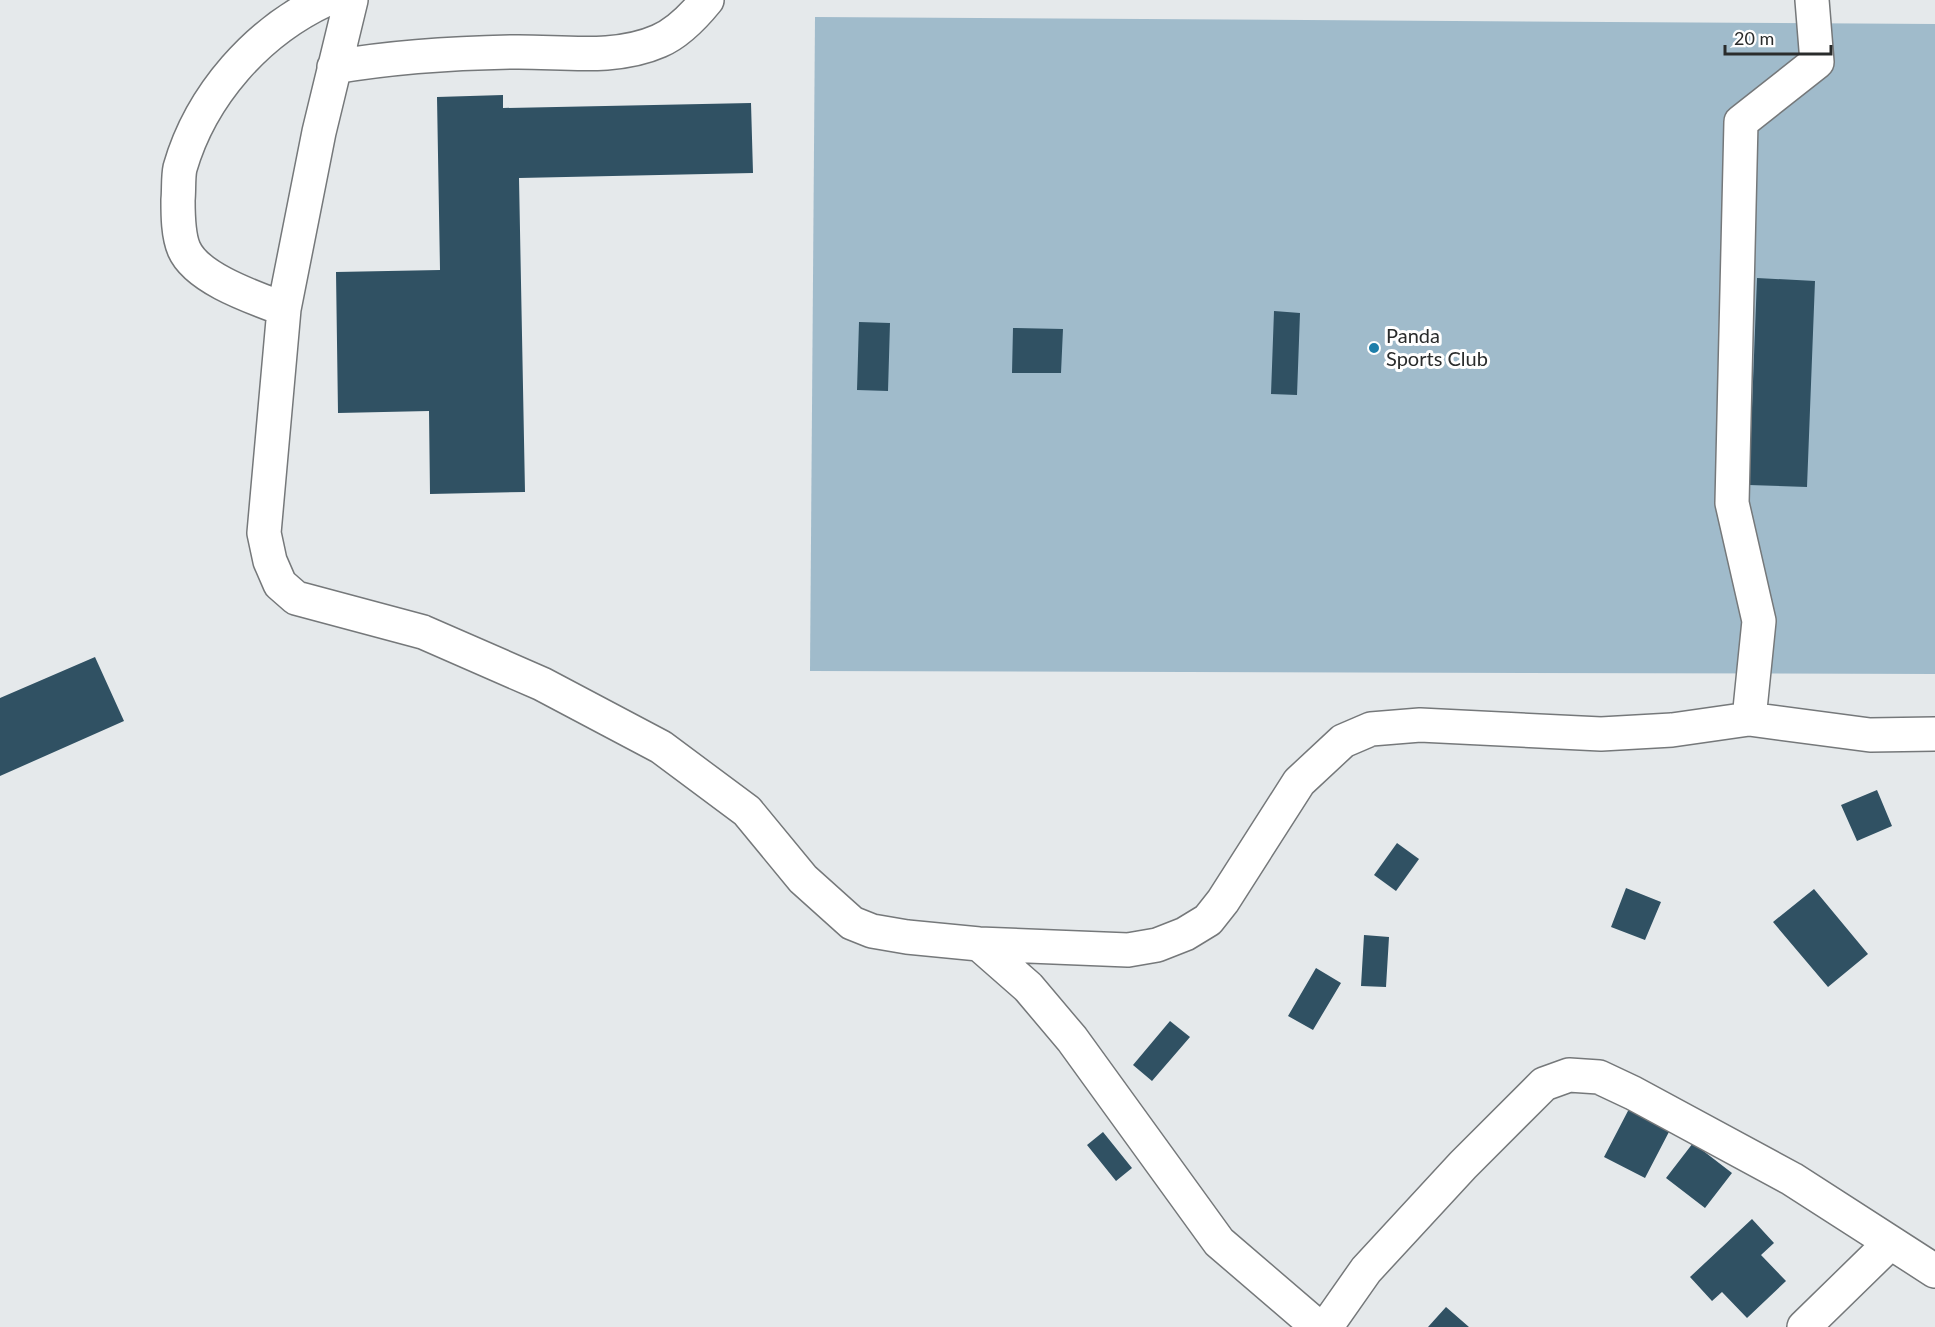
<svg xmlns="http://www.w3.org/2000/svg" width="1935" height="1327" font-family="Lato,sans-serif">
<rect width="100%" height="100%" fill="#e5e9eb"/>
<path fill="#a0bbcb" d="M815,17L1935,24V674L810,671Z"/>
<path fill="#305163" d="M503,95V108L751,103L753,173L519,178L525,492L430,494L429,411L338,413L336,272L440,270L437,97Z
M1757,278L1815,281L1807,487L1749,485Z
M1274,311L1300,313L1297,395L1271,394Z
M859,322L890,323L888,391L857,390Z
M1013,328L1063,329L1061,373H1012Z
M95,657L124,721L0,776V698Z
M1877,790L1892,826L1857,841L1841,805Z
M1397,843L1419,859L1396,891L1374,875Z
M1626,888L1661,902L1645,940L1611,927Z
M1814,889L1868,954L1828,987L1773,922Z
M1364,935L1389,937L1386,987L1361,986Z
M1316,968L1341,983L1313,1030L1288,1016Z
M1170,1021L1190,1037L1152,1081L1133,1065Z
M1630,1107L1671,1128L1645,1178L1604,1157Z
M1103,1132L1132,1168L1116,1181L1087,1145Z
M1693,1143L1732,1173L1705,1208L1666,1178Z
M1752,1219L1774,1243L1761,1255L1786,1281L1747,1318L1722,1292L1712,1301L1690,1277Z
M1446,1307L1469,1327H1428Z"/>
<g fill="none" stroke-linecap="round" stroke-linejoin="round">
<g stroke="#75787a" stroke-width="36">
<path id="minor" d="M351,0L319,132L284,309L264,533L270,561L280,584L296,598L423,632L542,684L661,747L747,811L803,879L852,923L872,931L907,937L979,944L1128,950L1157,945L1185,934L1208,920L1223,901L1299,782L1343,741L1371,729L1420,725L1601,734L1672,730L1749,719L1870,735L1935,734
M334,67C393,57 453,53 513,52C560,51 614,61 659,41C678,33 694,16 707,0
M284,309C255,298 197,279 184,249C178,235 178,215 178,200C179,190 178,177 180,168C201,95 257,32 325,0
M1749,719L1759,621L1732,503L1741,122L1817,62L1812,0
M979,944L1028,987L1072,1039L1219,1242L1318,1327
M1326,1327L1366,1270L1463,1165L1544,1084L1569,1075L1599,1077L1633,1093L1792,1179L1935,1271
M1804,1327L1889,1244"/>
</g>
<use href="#minor" stroke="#fff" stroke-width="33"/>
</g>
<circle fill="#1d7eaa" stroke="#fff" stroke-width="2" cx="1374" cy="348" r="6"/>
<g text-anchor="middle" stroke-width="6" stroke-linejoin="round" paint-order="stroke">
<g font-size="20" fill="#2a2c2c" stroke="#fff" text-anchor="start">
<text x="1386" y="343">Panda<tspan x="1386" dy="23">Sports Club</tspan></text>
</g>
</g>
<path d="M1725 45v9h106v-9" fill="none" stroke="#2a2c2c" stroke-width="3"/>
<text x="1734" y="45" font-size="18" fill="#2a2c2c" stroke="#ffffff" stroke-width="4.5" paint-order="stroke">20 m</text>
</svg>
